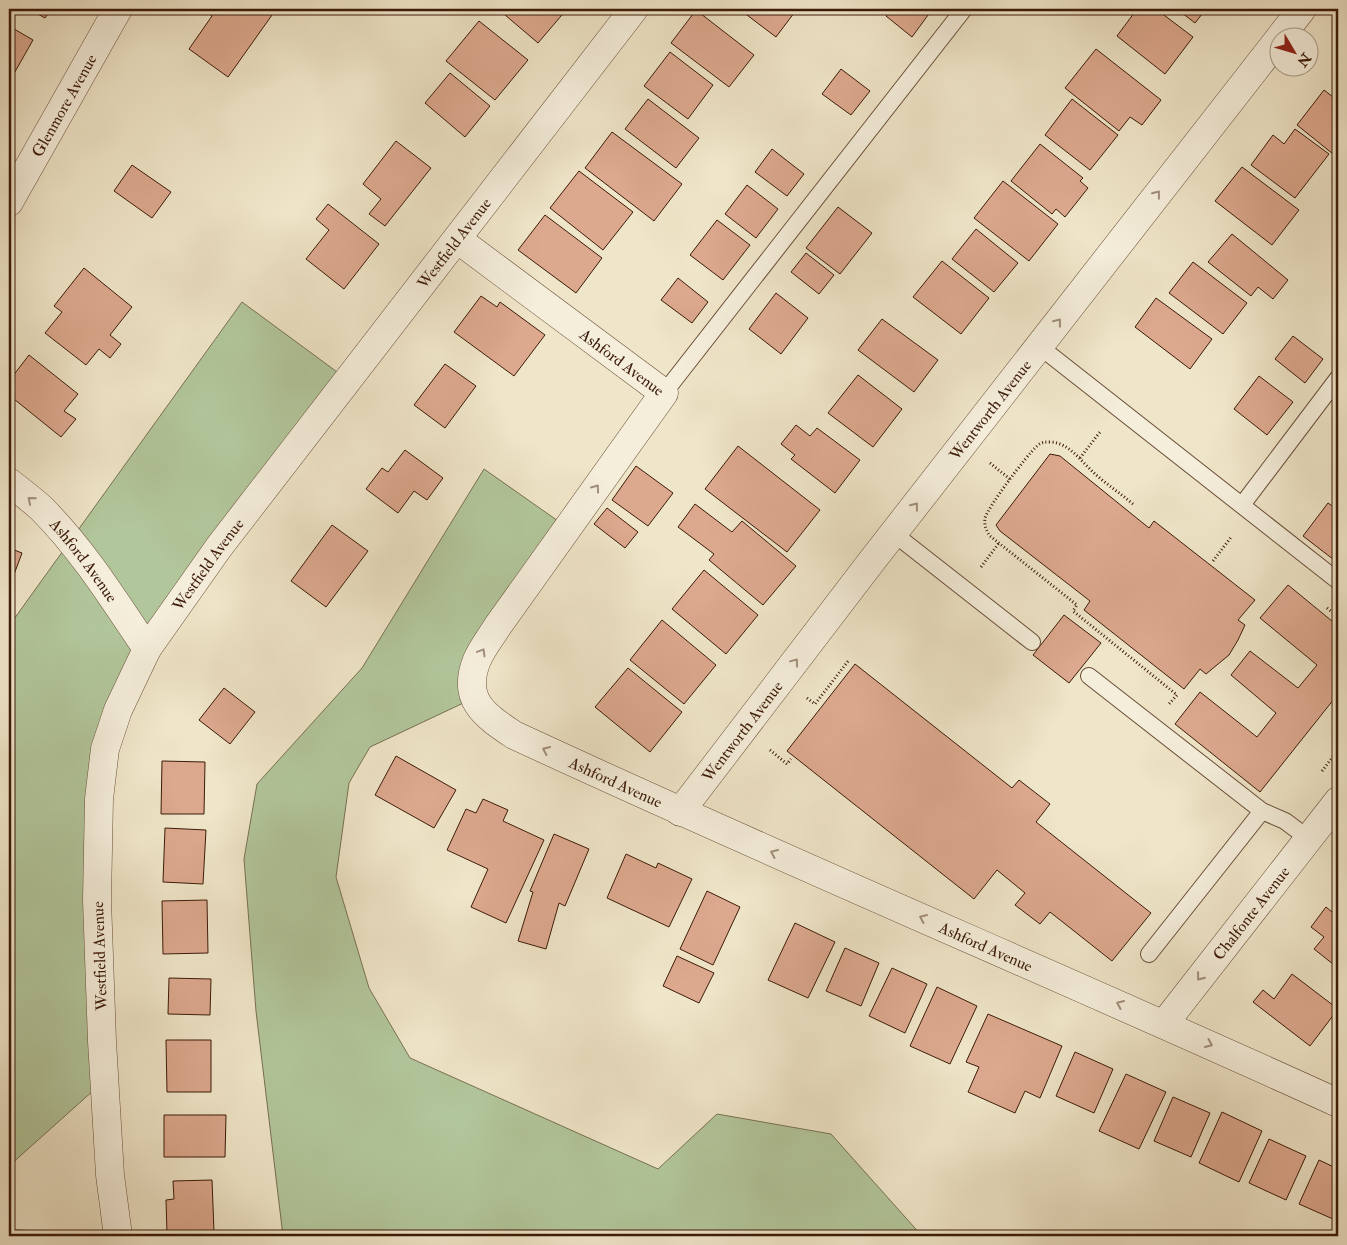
<svg xmlns="http://www.w3.org/2000/svg" width="1347" height="1245" font-family="'IM FELL Double Pica',serif">
<rect width="100%" height="100%" fill="#efe5c8"/>
<filter id="stains"><feTurbulence type="fractalNoise" baseFrequency=".004" numOctaves="4"/><feColorMatrix values="0 0 0 0 .2 0 0 0 0 .09 0 0 0 0 .02 0 0 0 .5 -.17"/></filter>
<radialGradient id="worn" r=".72"><stop offset=".6" stop-color="#630" stop-opacity="0"/><stop offset="1" stop-color="#630" stop-opacity=".3"/></radialGradient>
<path fill="#b2c69b" stroke="#777052" d="M242,302L348,380L219,547L105,749L104,1081L9,1166V626Z
M484,469L568,528L497,627L474,698L370,747L349,783L336,877L369,988L410,1058L658,1169L717,1114L831,1134L922,1236H283L256,1011L244,859L257,784L362,668Z"/>
<path fill="#dca88e" stroke="#3c1b08" d="M29,9H51L45,18Z
M206,9H262L272,15L228,77L189,49L212,16L205,10Z
M498,9H567L538,43Z
M739,9H797L776,37Z
M892,9H928L931,11L912,37L886,16Z
M1137,9H1156L1193,37L1165,74L1117,36Z
M1177,9H1206L1195,23Z
M696,10L754,55L729,87L671,43Z
M479,21L528,60L495,100L446,61Z
M9,26L33,40L12,77L9,76Z
M1096,49L1161,100L1142,125L1130,117L1119,131L1065,88Z
M670,52L713,85L688,119L644,86Z
M841,69L870,91L851,115L822,94Z
M450,73L490,106L465,137L425,103Z
M1324,90L1338,101V158L1297,125Z
M648,99L699,138L676,168L625,129Z
M1072,99L1118,135L1090,170L1045,135Z
M1295,129L1329,154L1295,198L1251,165L1273,135L1284,144Z
M612,132L682,184L654,221L585,168Z
M396,141L431,168L385,226L369,214L381,199L363,184Z
M1040,144L1083,178L1080,181L1088,188L1065,217L1056,209L1052,214L1011,181Z
M772,149L804,174L787,196L755,172Z
M132,165L171,192L152,218L114,191Z
M1242,167L1299,210L1272,245L1215,201Z
M579,171L633,212L603,250L550,208Z
M1003,181L1058,224L1029,261L974,218Z
M747,185L778,209L756,238L725,214Z
M328,204L379,244L344,289L306,259L329,230L316,219Z
M838,207L872,233L840,274L806,248Z
M545,215L602,258L576,293L518,250Z
M717,220L750,245L723,280L690,255Z
M976,229L1018,263L994,292L952,259Z
M1232,234L1288,280L1273,299L1258,287L1251,296L1208,262Z
M806,253L834,275L819,294L791,272Z
M942,261L989,298L961,334L913,297Z
M1193,262L1247,303L1223,334L1169,293Z
M84,268L132,307L110,335L121,344L110,358L99,349L86,365L45,333L62,312L54,306Z
M678,278L708,302L692,323L661,300Z
M776,293L808,318L781,354L749,329Z
M481,296L497,307L500,302L545,335L514,376L454,332Z
M1156,298L1212,339L1190,369L1135,327Z
M882,319L938,360L914,392L858,350Z
M1293,336L1323,359L1305,383L1275,359Z
M29,355L78,394L64,411L76,419L61,437L9,395V381Z
M445,364L476,386L445,428L414,405Z
M858,375L902,409L873,447L828,413Z
M1259,376L1293,402L1267,435L1234,409Z
M1338,421V433L1332,429Z
M796,425L810,436L817,428L860,460L835,493L791,459L795,455L781,444Z
M738,446L820,510L787,552L705,489Z
M405,450L443,478L427,500L414,491L398,513L366,489L382,468L388,472Z
M1050,454L1060,456L1149,528L1154,521L1255,600L1238,620L1245,625L1238,640L1229,655L1206,674L1200,669L1184,689L1084,610L1090,601L1000,531L996,525Z
M636,466L673,493L648,526L612,500Z
M1328,503L1338,510V563L1303,536Z
M695,504L732,532L742,521L796,566L763,605L709,560L714,554L678,527Z
M607,508L638,532L625,548L594,524Z
M332,525L368,551L326,607L291,581Z
M9,548L22,553L9,588Z
M704,570L758,615L726,654L672,609Z
M1288,585L1338,626V694L1260,792L1175,724L1200,692L1257,737L1276,713L1231,675L1250,651L1298,688L1317,665L1260,618Z
M1064,615L1101,643L1069,683L1033,655Z
M662,620L716,665L684,704L630,660Z
M855,664L1012,788L1019,780L1050,804L1036,822L1151,913L1112,961L1050,912L1040,924L1015,905L1025,893L997,870L974,899L787,751Z
M628,668L682,712L650,752L595,707Z
M224,688L255,712L230,744L199,720Z
M396,756L456,790L434,828L375,795Z
M162,761L205,762L204,814H161Z
M483,799L508,810L503,821L544,840L506,923L471,907L488,869L447,850L466,809L476,813Z
M165,828L206,830L203,884L163,882Z
M554,834L589,849L565,906L559,903L546,949L518,941L533,892L530,891Z
M626,854L656,868L658,863L692,879L669,927L607,898Z
M707,891L740,907L713,965L680,949Z
M207,900L208,953L163,954L162,901Z
M1326,907L1338,917V968L1314,949L1324,937L1311,927Z
M795,923L835,942L808,998L768,980Z
M845,948L879,963L861,1006L826,991Z
M677,956L714,973L699,1003L663,986Z
M892,968L927,984L905,1033L869,1016Z
M1292,974L1338,1009L1310,1046L1253,1002L1263,990L1274,999Z
M169,978L211,979L210,1015L168,1014Z
M937,987L977,1006L950,1064L910,1046Z
M988,1014L1062,1046L1040,1098L1025,1091L1015,1113L968,1092L979,1067L966,1062Z
M166,1040H211V1092H167Z
M1075,1052L1113,1069L1094,1113L1056,1096Z
M1126,1074L1166,1092L1139,1149L1099,1131Z
M1173,1097L1210,1113L1191,1157L1154,1141Z
M1222,1112L1262,1131L1239,1182L1199,1163Z
M164,1115H226L225,1157H164Z
M1269,1139L1306,1156L1286,1200L1249,1183Z
M1319,1160L1338,1169V1208L1333,1219L1299,1204Z
M212,1180L214,1232L167,1233L166,1200L174,1199L173,1181Z
M9,1230L51,1231V1236H9Z"/>
<g fill="none" stroke-linecap="round" stroke-linejoin="round">
<g stroke="#694e38" stroke-width="18">
<path id="service" d="M1039,346L1338,581
M664,393L964,9
M1242,505L1338,378
M893,533L1032,642
M1089,676L1262,811
M1149,954L1262,811L1285,821L1309,839"/>
</g>
<g stroke="#694e38" stroke-width="29">
<g id="minor">
<path id="s1" d="M9,202L118,9"/>
<path id="s2" d="M457,239L664,393L497,627C491,637 482,648 477,660C461,699 484,715 514,735C787,862 1064,978 1338,1103"/>
<path id="s3" d="M9,482C19,490 31,499 41,508C83,550 114,600 147,649"/>
<path id="s4" d="M680,812L871,562L1302,9"/>
<path id="s5" d="M1164,1024L1338,801"/>
<path id="s6" d="M118,1236L110,1175L102,1041L97,900L99,799L105,749L118,710L147,649L219,547L634,9"/>
</g>
</g>
<path stroke="#3c1b08" stroke-width="3" stroke-dasharray="1 2.5" stroke-linecap="butt" d="M1080,458L1100,432
M990,463L1011,480
M1133,504C1120,493 1106,484 1094,473C1081,461 1069,443 1051,442C1045,442 1041,442 1037,446C1027,455 988,507 985,518C984,525 986,530 990,536L1077,605L1073,611L1177,695L1169,704
M1213,561L1232,536
M981,567L999,543
M1327,608L1338,617
M807,698L815,704L849,660
M770,750L787,764L791,759
M1322,771L1338,750"/>
<use href="#service" stroke="#f5eedb" stroke-width="16"/>
<use href="#minor" stroke="#f5eedb" stroke-width="28"/>
</g>
<defs><path id="oneway-chevron" d="M-2-3.5L2.5 0L-2 3.5" fill="none" stroke-width="1.6" stroke-linecap="round" stroke-linejoin="round" transform="scale(1.25)"/></defs>
<g stroke="#a28f7c">
<use href="#oneway-chevron" transform="translate(1157 194) rotate(-52)"/>
<use href="#oneway-chevron" transform="translate(1058 322) rotate(-52)"/>
<use href="#oneway-chevron" transform="translate(596 488) rotate(-54)"/>
<use href="#oneway-chevron" transform="translate(31 500) rotate(-140)"/>
<use href="#oneway-chevron" transform="translate(915 506) rotate(-52)"/>
<use href="#oneway-chevron" transform="translate(482 652) rotate(-59)"/>
<use href="#oneway-chevron" transform="translate(795 662) rotate(-53)"/>
<use href="#oneway-chevron" transform="translate(546 750) rotate(-155)"/>
<use href="#oneway-chevron" transform="translate(774 853) rotate(-156)"/>
<use href="#oneway-chevron" transform="translate(923 918) rotate(-156)"/>
<use href="#oneway-chevron" transform="translate(1200 977) rotate(128)"/>
<use href="#oneway-chevron" transform="translate(1120 1004) rotate(-156)"/>
<use href="#oneway-chevron" transform="translate(1209 1044) rotate(24)"/>
</g>
<g text-anchor="middle" stroke-width="4" stroke-linejoin="round" paint-order="stroke">
<g font-size="16" fill="#3c1b08" stroke="#f5eedb">
<text dy="6" stroke="none"><textPath href="#s1" startOffset="111">Glenmore Avenue</textPath></text>
<text dy="6" stroke="none"><textPath href="#s6" startOffset="1106">Westfield Avenue</textPath></text>
<text dy="6" stroke="none"><textPath href="#s2" startOffset="206">Ashford Avenue</textPath></text>
<text dy="6" stroke="none"><textPath href="#s4" startOffset="508">Wentworth Avenue</textPath></text>
<text dy="6" stroke="none"><textPath href="#s3" startOffset="109">Ashford Avenue</textPath></text>
<text dy="6" stroke="none"><textPath href="#s6" startOffset="701">Westfield Avenue</textPath></text>
<text dy="6" stroke="none"><textPath href="#s4" startOffset="102">Wentworth Avenue</textPath></text>
<text dy="6" stroke="none"><textPath href="#s2" startOffset="790">Ashford Avenue</textPath></text>
<text dy="6" stroke="none"><textPath href="#s5" startOffset="141">Chalfonte Avenue</textPath></text>
<text dy="6" stroke="none"><textPath href="#s2" startOffset="1195">Ashford Avenue</textPath></text>
<text transform="translate(99 956) rotate(-92)" y="6">Westfield Avenue</text>
</g>
</g>
<rect width="1347" height="1245" fill="none" stroke="#efe5c8" stroke-width="30"/>
<rect x="10" y="10" width="1327" height="1225" fill="none" stroke="#3c1b08" stroke-width="2.5"/>
<rect x="15" y="15" width="1317" height="1215" fill="none" stroke="#3c1b08"/>
<g transform="translate(1294 52) rotate(128)"><circle r="24" fill="#f5eedb" stroke="#ab9a87"/>
<path d="M0-4L9 19L0 12L-9 19Z" fill="#8f2418"/>
<text y="-8" font-size="14" font-weight="bold" text-anchor="middle" fill="#3c1b08">N</text>
</g>
<rect width="100%" height="100%" filter="url(#stains)"/>
<rect width="100%" height="100%" fill="url(#worn)"/>
</svg>
